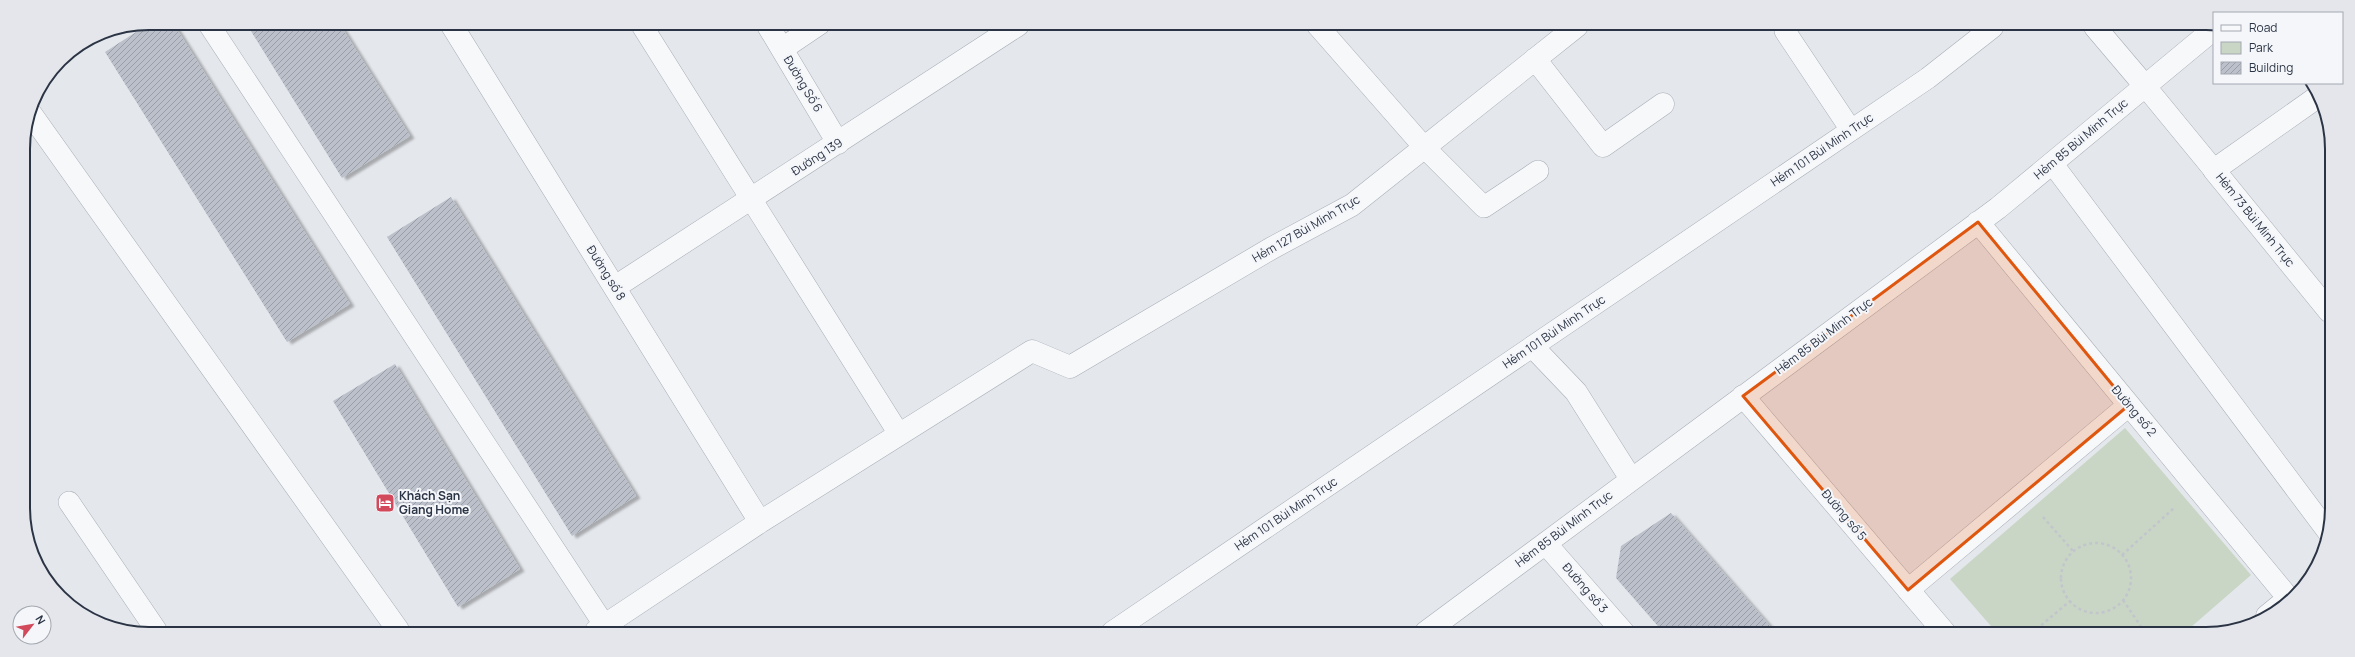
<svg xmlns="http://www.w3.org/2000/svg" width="2355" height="657" font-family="Manrope,sans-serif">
<defs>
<pattern id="building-hatch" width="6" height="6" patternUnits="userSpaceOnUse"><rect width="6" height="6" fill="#bbc0ca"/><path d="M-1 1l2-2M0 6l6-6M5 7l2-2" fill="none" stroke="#989da6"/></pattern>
<filter id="shadow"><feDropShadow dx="4.5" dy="2.5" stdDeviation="1" flood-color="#0004"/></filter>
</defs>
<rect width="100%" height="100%" fill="#e4e7ec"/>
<path fill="#c9d6c5" d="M2125,428L2251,575L2183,634L1997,633L1950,579Z"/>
<path fill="url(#building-hatch)" filter="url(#shadow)" d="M150,23H173L350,304L287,342L105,52Z
M246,23H339L410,136L342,178Z
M451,197L636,496L572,536L387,237Z
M395,364L520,569L458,607L333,401Z
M1671,513L1776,633H1664L1616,578L1621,546Z"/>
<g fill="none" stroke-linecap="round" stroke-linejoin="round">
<g stroke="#a9aeb7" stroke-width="22">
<path id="service" d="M208,23L605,626
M641,24L899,434
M1317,25L1424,147L1484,207L1538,171
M1785,31L1851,130
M2145,86L2214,170
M2052,163L2328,532
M69,502L156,630
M1112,632L1928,78L1993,27"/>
</g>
<g stroke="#a9aeb7" stroke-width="23">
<path id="minor" d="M451,24L760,522
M767,24L838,143
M2095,27L2145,86
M782,49L819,24
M1535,59L1603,146L1663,104
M2316,98L2214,170L2329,311
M31,114L398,630
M1978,222L2290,600
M615,287L1018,25
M1533,347L1576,392L1631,479
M1743,396L1945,633
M1546,544L1624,633
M1908,590L2129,405
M2267,616L2289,598
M596,631L760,522L1032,351L1070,367L1272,248L1352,205L1577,26
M1426,632L1998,208L2214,29"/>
</g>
<path stroke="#c2c5cb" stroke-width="2.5" stroke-dasharray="3 3" stroke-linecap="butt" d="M2043,517L2073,551
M2061 578a35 35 0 1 1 70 0a35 35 0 1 1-70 0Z
M2122,555L2174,508
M2123,600L2146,634
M2032,633L2070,601"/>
<use href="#service" stroke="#f7f8fa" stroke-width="21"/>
<use href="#minor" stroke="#f7f8fa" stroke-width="22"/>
</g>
<path fill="#df570f" fill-opacity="0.2" stroke="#df570f" stroke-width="3" stroke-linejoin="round" d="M1978,222L2129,405L1908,590L1743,396Z"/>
<defs>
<g id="hotel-square" transform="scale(1)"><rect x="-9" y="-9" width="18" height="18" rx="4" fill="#d1495b" stroke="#f4f6f9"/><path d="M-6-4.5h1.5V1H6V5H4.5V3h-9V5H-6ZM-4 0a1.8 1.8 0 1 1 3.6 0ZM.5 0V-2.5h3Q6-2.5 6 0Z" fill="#fff"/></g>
</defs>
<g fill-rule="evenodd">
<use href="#hotel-square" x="385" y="503"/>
</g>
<g text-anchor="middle" stroke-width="4" stroke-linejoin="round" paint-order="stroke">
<g font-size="12" fill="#2b3445" stroke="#f4f6f9">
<text transform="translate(803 84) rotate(59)" y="4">Đường Số 6</text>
<text transform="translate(2081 139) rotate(-40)" y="4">Hẻm 85 Bùi Minh Trực</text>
<text transform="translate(1822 150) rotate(-34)" y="4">Hẻm 101 Bùi Minh Trực</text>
<text transform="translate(817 157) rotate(-33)" y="4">Đường 139</text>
<text transform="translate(2255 220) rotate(51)" y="4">Hẻm 73 Bùi Minh Trực</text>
<text transform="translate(1306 229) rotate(-30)" y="4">Hẻm 127 Bùi Minh Trực</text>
<text transform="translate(606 273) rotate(58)" y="4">Đường số 8</text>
<text transform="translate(1554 332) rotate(-34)" y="4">Hẻm 101 Bùi Minh Trực</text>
<text transform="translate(1824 336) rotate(-37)" y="4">Hẻm 85 Bùi Minh Trực</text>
<text transform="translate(2134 411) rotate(50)" y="4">Đường số 2</text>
<text transform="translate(1286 514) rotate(-34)" y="4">Hẻm 101 Bùi Minh Trực</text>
<text transform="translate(1844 515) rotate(50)" y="4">Đường số 5</text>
<text transform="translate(1564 529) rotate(-37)" y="4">Hẻm 85 Bùi Minh Trực</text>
<text transform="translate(1585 588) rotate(49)" y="4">Đường số 3</text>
</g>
<g font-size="12" font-weight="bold" fill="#2b3445" stroke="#f4f6f9" text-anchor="start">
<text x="399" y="500">Khách Sạn<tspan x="399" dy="14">Giang Home</tspan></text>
</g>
</g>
<path d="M0 0H2355V657H0ZM149 30H2206A119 119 0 0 1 2325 149V508A119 119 0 0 1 2206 627H149A119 119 0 0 1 30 508V149A119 119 0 0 1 149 30Z" fill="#e4e6eb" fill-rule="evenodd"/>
<path fill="none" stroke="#2b3445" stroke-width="2" d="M149 30H2206A119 119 0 0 1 2325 149V508A119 119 0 0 1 2206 627H149A119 119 0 0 1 30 508V149A119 119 0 0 1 149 30Z"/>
<rect x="2213" y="12" width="130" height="72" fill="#f4f6f9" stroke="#a4a8b1"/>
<rect x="2221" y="25" width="20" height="6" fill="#f7f8fa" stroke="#a4a8b1"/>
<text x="2249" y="32" font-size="12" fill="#2b3445">Road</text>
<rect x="2221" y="42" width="20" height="12" fill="#c9d6c5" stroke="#a4a8b1"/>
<text x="2249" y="52" font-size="12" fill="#2b3445">Park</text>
<rect x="2221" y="62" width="20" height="12" fill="url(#building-hatch)" stroke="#a4a8b1"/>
<text x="2249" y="72" font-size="12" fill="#2b3445">Building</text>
<g transform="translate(32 625) rotate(59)"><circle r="19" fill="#f4f6f9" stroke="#a4a8b1"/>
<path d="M0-3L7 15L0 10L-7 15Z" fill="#d1495b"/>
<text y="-6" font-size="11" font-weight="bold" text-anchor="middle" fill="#2b3445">N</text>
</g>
</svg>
